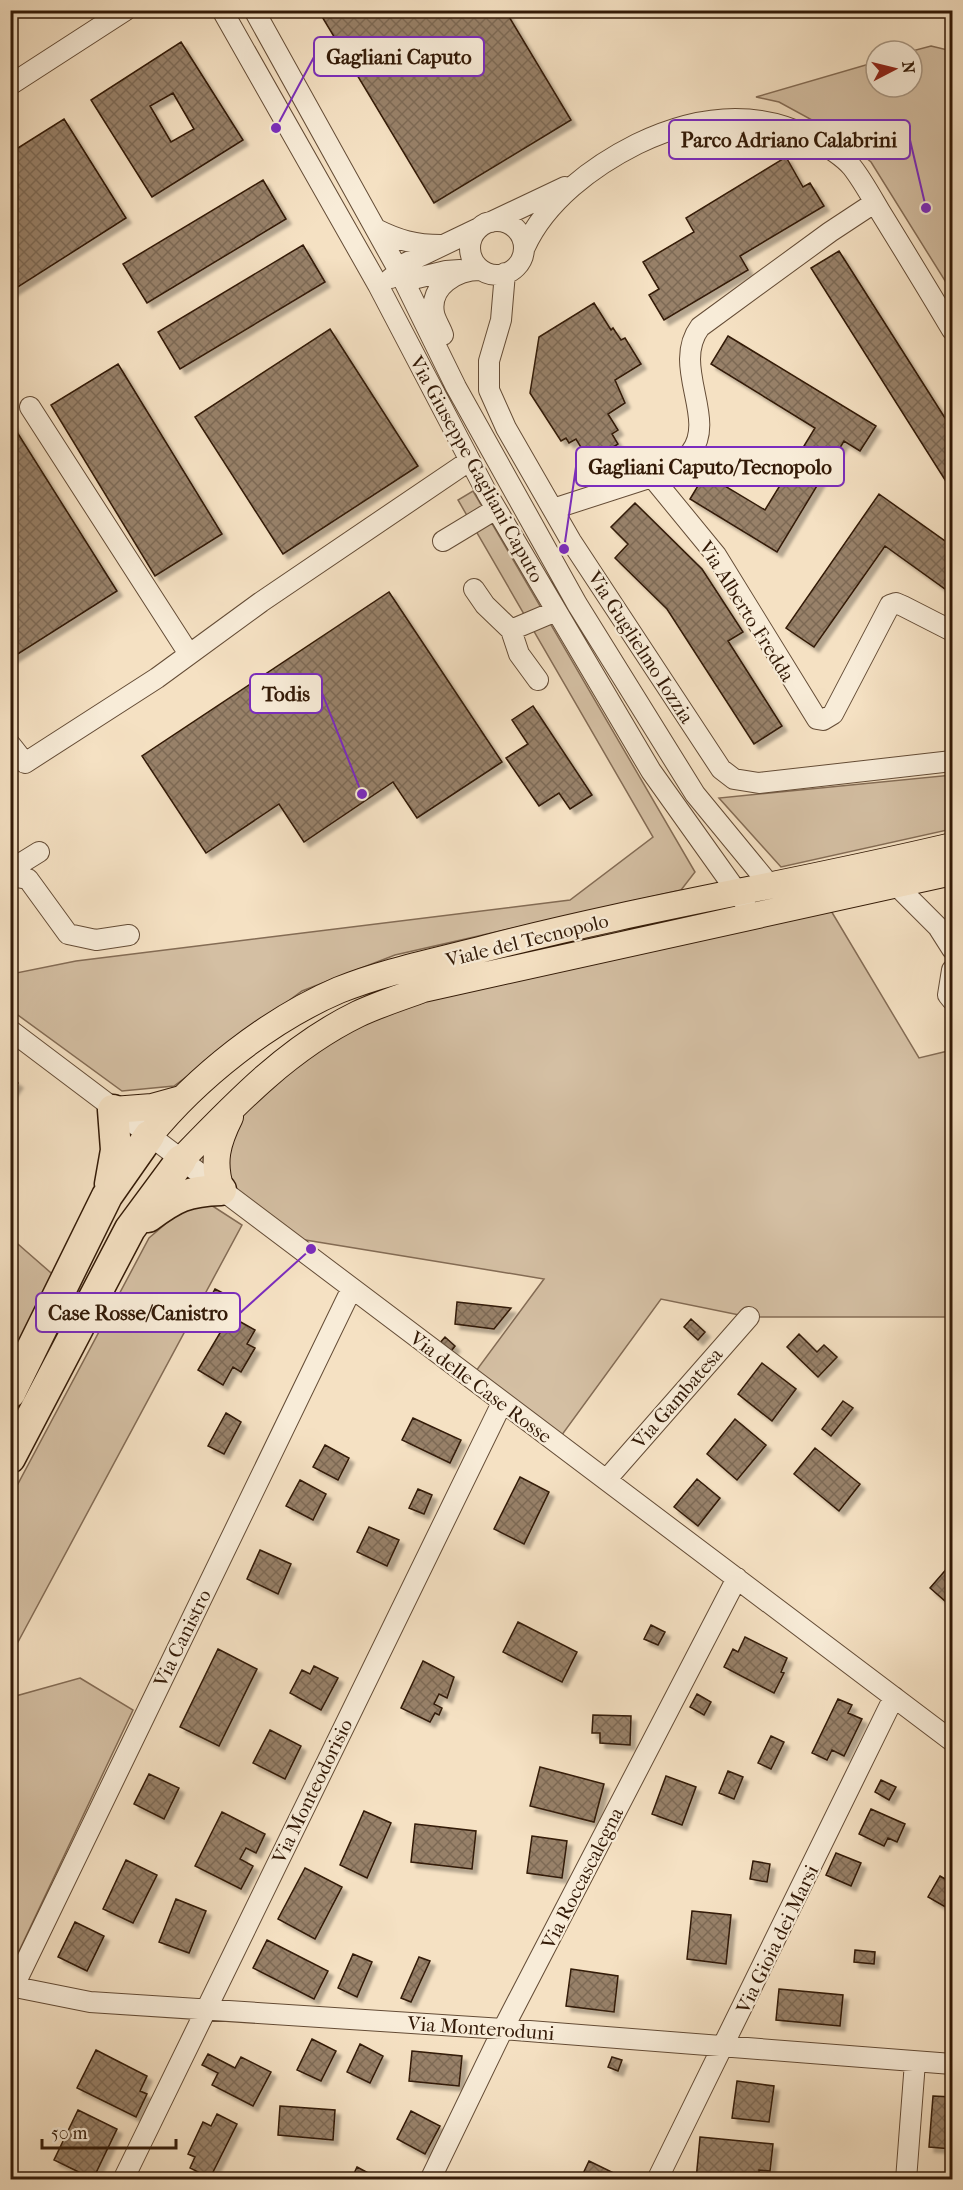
<svg xmlns="http://www.w3.org/2000/svg" width="963" height="2190" font-family="'IM FELL French Canon',serif">
<defs>
<pattern id="building-cross-hatch" width="8" height="8" patternUnits="userSpaceOnUse" patternTransform="scale(1.5)"><rect width="8" height="8" fill="#988169"/><path d="M0 0l8 8M0 8l8-8" fill="none" stroke="#7d6954"/></pattern>
<filter id="shadow"><feDropShadow dx="5" dy="5" stdDeviation="1.5" flood-color="#0004"/></filter>
</defs>
<rect width="100%" height="100%" fill="#f5e1c3"/>
<filter id="stains"><feTurbulence type="fractalNoise" baseFrequency=".00333" numOctaves="4"/><feColorMatrix values="0 0 0 0 .2 0 0 0 0 .09 0 0 0 0 .02 0 0 0 .5 -.17"/></filter>
<radialGradient id="worn" r=".72"><stop offset=".6" stop-color="#630" stop-opacity="0"/><stop offset="1" stop-color="#630" stop-opacity=".3"/></radialGradient>
<path fill="#d4bfa3" stroke="#846c55" stroke-width="1.5" d="M931,46L952,51V292L871,162L836,133L779,102L756,97L876,62V87H912V51Z
M473,491L695,872L681,890L395,955L302,991L174,1086L122,1091L11,1010V974L76,961L570,900L653,837L458,500Z
M952,775V829L781,867L719,798Z
M824,899L919,1058L952,1050V1317H749L661,1299L556,1443L470,1379L544,1279L281,1236L181,1160L360,1013Z
M211,1205L242,1225L11,1655V1497L149,1238L183,1209Z
M11,1238L58,1279L11,1375Z
M80,1678L133,1710L11,1968V1695L12,1697Z"/>
<path fill="url(#building-cross-hatch)" stroke="#331a07" stroke-width="1.5" fill-rule="evenodd" filter="url(#shadow)" d="M318,10H505L571,120L434,203Z
M181,42L243,140L152,197L91,100ZM173,93L194,129L171,142L150,106Z
M64,119L126,218L10,292V153Z
M786,157L803,187L810,183L824,206L740,256L748,270L664,320L649,295L659,289L643,262L694,232L686,218Z
M263,180L286,219L147,303L123,264Z
M303,245L325,282L180,369L158,332Z
M839,251L952,429V491L811,268Z
M594,303L611,330L613,328L621,340L625,338L641,364L615,380L625,403L608,414L618,430L612,434L618,444L601,455L596,447L585,454L576,439L569,443L566,438L561,441L530,393L539,337Z
M330,329L418,466L283,554L195,417Z
M728,336L876,426L860,451L844,441L777,552L690,499L705,474L765,510L815,428L711,364Z
M118,364L222,534L155,576L51,405Z
M10,421L117,591L10,659Z
M879,494L952,546V594L885,546L814,647L786,628Z
M635,503L702,569L743,632L728,641L782,726L754,744L667,609L615,558L628,544L611,527Z
M389,592L502,762L417,818L393,782L304,842L279,804L206,853L142,756Z
M533,706L592,795L570,809L559,793L539,806L506,758L528,744L512,720Z
M10,1078L18,1083L10,1094Z
M215,1289L223,1293L215,1309L207,1304Z
M457,1302L511,1308L494,1329L455,1324Z
M230,1316L255,1330L247,1344L255,1348L241,1372L233,1367L223,1385L198,1370Z
M691,1319L705,1332L698,1340L684,1327Z
M799,1334L817,1352L824,1345L837,1357L818,1377L787,1347Z
M445,1337L455,1346L449,1354L438,1345Z
M762,1363L796,1389L772,1421L738,1394Z
M843,1401L853,1408L831,1436L822,1429Z
M226,1413L241,1422L224,1454L208,1446Z
M413,1418L461,1440L450,1463L402,1440Z
M735,1419L766,1445L737,1480L707,1454Z
M325,1445L349,1458L338,1480L313,1467Z
M815,1448L860,1484L839,1511L794,1474Z
M520,1477L549,1492L524,1544L494,1529Z
M697,1479L720,1498L698,1526L674,1507Z
M300,1480L326,1494L313,1520L286,1506Z
M418,1489L432,1495L424,1514L409,1508Z
M369,1527L399,1540L387,1566L357,1552Z
M260,1550L291,1564L278,1594L247,1579Z
M949,1566L952,1569V1607L930,1588Z
M518,1622L577,1652L562,1682L503,1652Z
M651,1625L665,1632L658,1645L644,1639Z
M745,1637L787,1658L781,1672L784,1673L774,1693L724,1667L733,1649L738,1652Z
M218,1649L257,1669L219,1746L180,1727Z
M423,1661L454,1677L447,1698L439,1694L434,1704L442,1708L439,1715L435,1713L430,1722L401,1708Z
M314,1666L338,1678L321,1710L290,1693L302,1670L310,1674Z
M697,1694L711,1702L704,1715L690,1707Z
M838,1699L852,1705L848,1713L862,1719L844,1756L832,1750L827,1760L812,1753Z
M593,1715L631,1716L630,1745L600,1743V1733H592Z
M270,1730L301,1746L285,1779L253,1763Z
M771,1736L784,1742L771,1769L758,1763Z
M540,1767L604,1784L594,1822L530,1806Z
M728,1771L743,1777L734,1799L719,1793Z
M149,1774L179,1788L164,1819L134,1804Z
M666,1776L696,1787L682,1825L652,1814Z
M881,1780L896,1787L889,1800L875,1792Z
M871,1809L905,1824L897,1842L888,1838L884,1846L859,1834Z
M364,1811L391,1823L367,1878L340,1865Z
M222,1812L265,1834L256,1853L246,1848L240,1859L253,1866L241,1889L195,1866Z
M415,1824L476,1831L472,1869L411,1862Z
M532,1836L567,1841L562,1878L527,1873Z
M836,1853L861,1863L851,1886L826,1875Z
M126,1860L157,1875L133,1923L103,1909Z
M753,1861L770,1864L767,1882L750,1879Z
M305,1868L342,1887L315,1939L278,1919Z
M940,1876L952,1883V1903L949,1909L928,1897Z
M176,1899L206,1911L189,1953L159,1942Z
M692,1911L731,1915L726,1964L687,1959Z
M75,1922L104,1936L87,1971L58,1957Z
M267,1940L328,1971L314,1999L253,1968Z
M855,1950L875,1952L874,1964L854,1962Z
M353,1954L372,1962L357,1997L338,1988Z
M419,1957L430,1961L411,2002L401,1998Z
M571,1969L618,1976L614,2012L566,2006Z
M779,1989L843,1995L840,2026L776,2020Z
M312,2039L336,2051L321,2081L297,2070Z
M360,2044L383,2056L370,2083L347,2072Z
M96,2050L147,2076L140,2091L147,2094L136,2117L77,2088Z
M412,2051L462,2056L459,2086L409,2081Z
M208,2054L235,2068L241,2057L271,2072L253,2106L212,2085L218,2073L202,2065Z
M612,2057L622,2060L618,2071L608,2067Z
M737,2081L774,2086L769,2122L732,2118Z
M933,2096L952,2097V2149L929,2147Z
M280,2106L335,2110L333,2140L278,2135Z
M78,2110L117,2129L93,2179L54,2160Z
M411,2111L440,2126L425,2154L397,2139Z
M217,2114L237,2124L210,2178L190,2168L195,2157L188,2154L203,2122L211,2126Z
M700,2137L773,2144L770,2171L759,2170V2180H696Z
M589,2161L620,2176L618,2180H580Z
M357,2167L374,2176L372,2180H351Z"/>
<g fill="none" stroke-linecap="round" stroke-linejoin="round">
<g stroke="#644c36" stroke-width="22">
<path id="minor" d="M222,10L378,285L488,495L651,771L745,903
M254,10L400,273L456,387L577,604L695,794L769,884
M10,85L126,10
M874,203L830,232L700,327C671,366 717,418 691,452C682,463 664,470 652,477L716,555L817,719L823,720L833,714L890,605L896,603L903,606L952,631
M470 248a27 27 0 1 1 54 0a27 27 0 1 1-54 0Z
M491,222L565,187
M376,229C398,240 415,245 441,245
M525,247C546,201 593,166 637,144C693,117 751,108 808,136C823,144 841,154 852,167C863,181 872,198 881,213C905,252 929,291 952,330
M400,273L413,279L446,271L460,270
M505,273L501,320L489,361V390L506,428L571,541L721,769L734,779L759,783L952,761
M391,278L400,273L406,263L479,228
M443,335C441,328 435,320 434,313C429,286 457,270 480,270
M30,407L189,654
M553,509L652,477
M443,541L496,509
M474,589L485,605L511,630
M538,680L519,654L511,630L556,611
M10,744L25,763L157,678L261,602L469,461
M10,870L39,852
M10,876L28,879L68,934L96,940L129,935
M895,884L938,927L952,949
M952,970L948,995L952,1000
M10,1030L952,1741
M606,1480L749,1317
M10,1986L90,2002L503,2029L952,2064
M14,1986L351,1290
M123,2180L502,1403
M430,2180L503,2029L737,1578
M657,2180L894,1697
M906,2180L915,2062"/>
</g>
<g stroke="#331a07" stroke-width="28">
<path id="major" d="M113,1110L152,1107L181,1099
M149,1136C197,1077 269,1020 339,990C386,971 438,961 487,948C641,908 798,883 952,846
M181,1160C235,1104 288,1048 358,1014C379,1004 402,997 423,989L952,872
M221,1190C212,1162 217,1143 230,1117"/>
</g>
<g stroke="#331a07" stroke-width="33">
<path id="highway" d="M110,1184L116,1150L113,1110
M148,1217C175,1197 187,1191 221,1190
M10,1393L107,1196L149,1136
M10,1458L130,1229L181,1160"/>
</g>
<use href="#minor" stroke="#f8ecd8" stroke-width="20"/>
<use href="#major" stroke="#f5e1c3" stroke-width="26"/>
<use href="#highway" stroke="#f5e1c3" stroke-width="30"/>
</g>
<g text-anchor="middle" stroke-width="4.5" stroke-linejoin="round" paint-order="stroke">
<g font-size="20" fill="#331a07" stroke="#f8ecd8">
<text transform="translate(477 469) rotate(61)" y="7">Via Giuseppe Gagliani Caputo</text>
<text transform="translate(747 611) rotate(58)" y="7">Via Alberto Fredda</text>
<text transform="translate(641 647) rotate(57)" y="7">Via Guglielmo Iozzia</text>
<text transform="translate(527 940) rotate(-14)" y="7">Viale del Tecnopolo</text>
<text transform="translate(481 1387) rotate(37)" y="7">Via delle Case Rosse</text>
<text transform="translate(677 1398) rotate(-49)" y="7">Via Gambatesa</text>
<text transform="translate(182 1638) rotate(-64)" y="7">Via Canistro</text>
<text transform="translate(312 1791) rotate(-64)" y="7">Via Monteodorisio</text>
<text transform="translate(582 1878) rotate(-63)" y="7">Via Roccascalegna</text>
<text transform="translate(777 1939) rotate(-64)" y="7">Via Gioia dei Marsi</text>
<text transform="translate(481 2028) rotate(4)" y="7">Via Monteroduni</text>
</g>
</g>
<path fill="none" stroke="#7b2cbf" stroke-width="2" d="M276 128L314 57M926 208L910 140M564 549L576 467M362 794L322 693M311 1249L240 1313"/>
<g fill="#7b2cbf" stroke="#f8ecd8" stroke-width="2">
<circle cx="276" cy="128" r="6"/>
<circle cx="926" cy="208" r="6"/>
<circle cx="564" cy="549" r="6"/>
<circle cx="362" cy="794" r="6"/>
<circle cx="311" cy="1249" r="6"/>
</g>
<g fill="#f8ecd8" stroke="#7b2cbf" stroke-width="2">
<rect x="314" y="37" width="170" height="39" rx="6"/>
<rect x="669" y="120" width="241" height="39" rx="6"/>
<rect x="576" y="447" width="268" height="39" rx="6"/>
<rect x="250" y="674" width="72" height="39" rx="6"/>
<rect x="36" y="1293" width="204" height="39" rx="6"/>
</g>
<g font-size="21" text-anchor="middle" font-weight="bold" fill="#331a07">
<text x="399" y="64">Gagliani Caputo</text>
<text x="789" y="147">Parco Adriano Calabrini</text>
<text x="710" y="474">Gagliani Caputo/Tecnopolo</text>
<text x="286" y="701">Todis</text>
<text x="138" y="1320">Case Rosse/Canistro</text>
</g>
<rect width="963" height="2190" fill="none" stroke="#f5e1c3" stroke-width="36"/>
<rect x="12" y="12" width="939" height="2166" fill="none" stroke="#331a07" stroke-width="3"/>
<rect x="18" y="18" width="927" height="2154" fill="none" stroke="#331a07" stroke-width="1.5"/>
<g transform="translate(894 69) rotate(83)"><circle r="28" fill="#f8ecd8" stroke="#a99884" stroke-width="1.5"/>
<path d="M0-4.5L10 22L0 15L-10 22Z" fill="#8f2418"/>
<text y="-9" font-size="16" font-weight="bold" text-anchor="middle" fill="#331a07">N</text>
</g>
<path d="M42 2139v9h134v-9" fill="none" stroke="#331a07" stroke-width="3"/>
<text x="51" y="2139" font-size="18" fill="#331a07" stroke="#f8ecd8" stroke-width="4.5" paint-order="stroke">50 m</text>
<rect width="100%" height="100%" filter="url(#stains)"/>
<rect width="100%" height="100%" fill="url(#worn)"/>
</svg>
